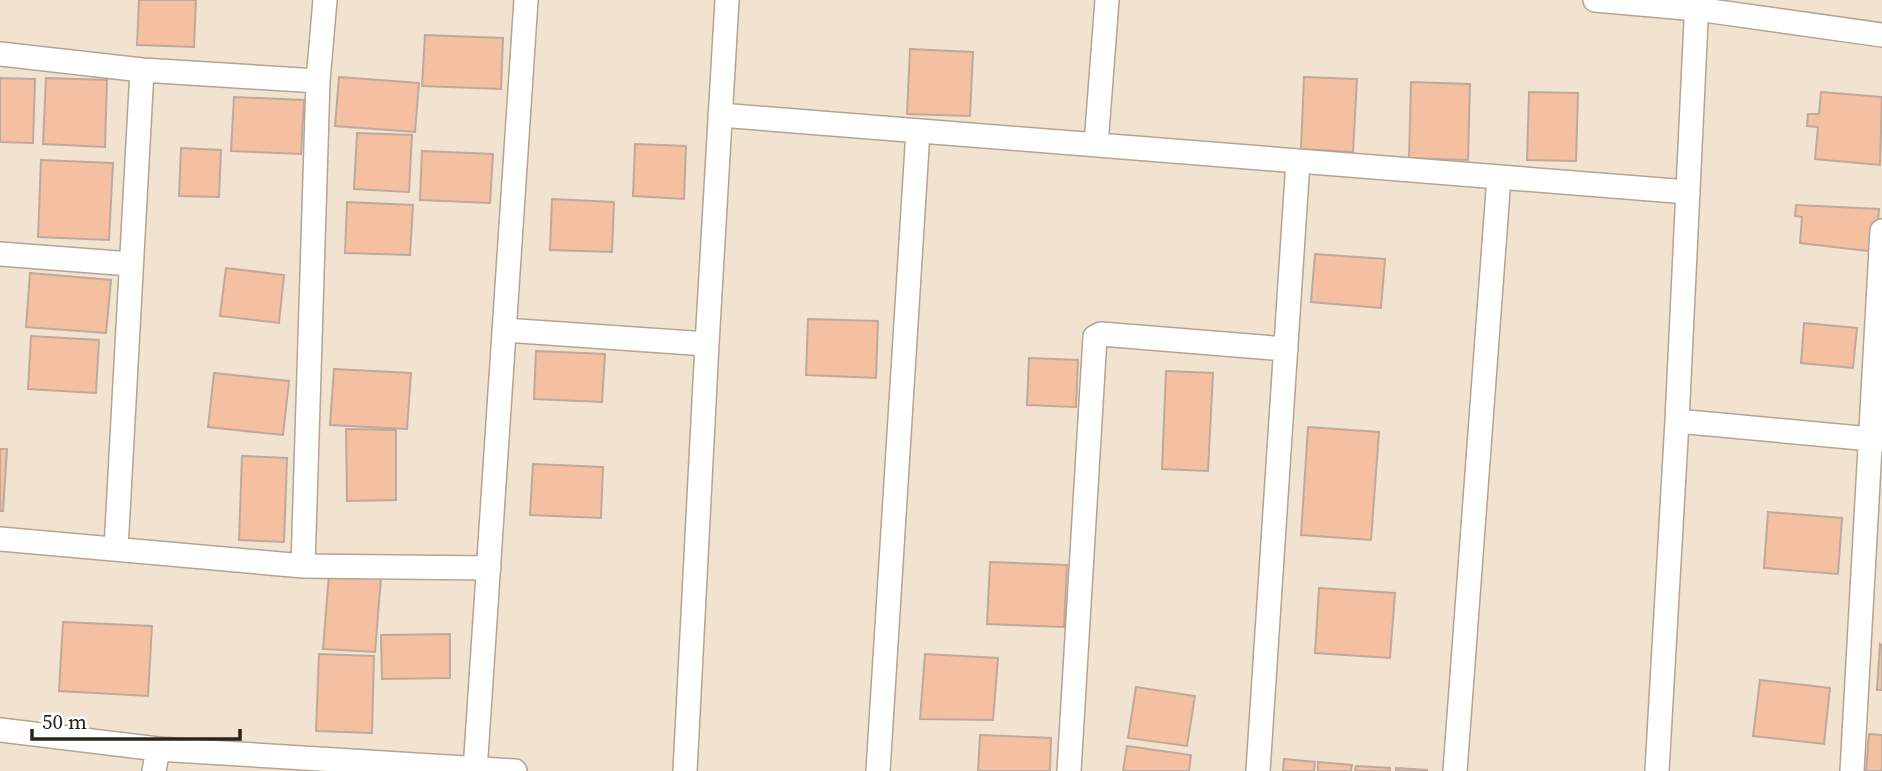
<svg xmlns="http://www.w3.org/2000/svg" width="1882" height="771" font-family="'Source Serif 4',serif">
<rect width="100%" height="100%" fill="#f1e3cf"/>
<path fill="#f5bfa1" stroke="#bfa99d" stroke-width="2" d="M139,0H196L194,47L137,45Z
M425,35L503,38L501,89L422,86Z
M910,49L973,52L970,116L907,114Z
M339,77L419,83L415,132L335,126Z
M1304,77L1357,79L1353,152L1301,149Z
M0,78L35,79L33,143L0,142Z
M46,78L107,80L105,147L43,144Z
M1411,82L1470,84L1468,160L1409,158Z
M1529,92L1578,93L1576,161L1527,160Z
M1821,92L1882,97L1880,165L1815,159L1818,127L1807,126L1808,114H1819Z
M234,97L304,100L301,154L231,151Z
M357,133L412,135L409,192L354,189Z
M635,144L686,146L684,199L633,196Z
M181,148L221,150L219,197L179,196Z
M422,151L493,154L490,203L420,200Z
M41,160L113,163L109,240L38,237Z
M552,199L614,202L612,252L550,250Z
M347,202L413,205L410,255L345,253Z
M1796,205L1879,209L1876,252L1800,243L1802,217L1795,216Z
M1315,254L1385,259L1381,308L1311,302Z
M226,268L284,275L279,323L220,316Z
M30,273L111,280L106,333L26,327Z
M808,319L878,321L876,378L806,375Z
M1804,323L1857,328L1853,368L1801,363Z
M31,336L99,340L96,393L28,389Z
M536,351L605,354L602,402L534,399Z
M1029,358L1078,360L1076,407L1027,405Z
M334,369L411,373L407,429L330,425Z
M1166,371L1213,373L1208,471L1162,469Z
M214,373L289,381L283,435L208,427Z
M1308,427L1379,432L1371,540L1301,535Z
M346,429L396,430V500L347,501Z
M0,449H7L3,511H0Z
M242,456L287,458L284,542L239,540Z
M533,464L603,467L601,518L530,515Z
M1768,512L1842,518L1838,574L1764,568Z
M990,562L1067,565L1064,627L987,624Z
M329,574L381,578L375,652L323,649Z
M1319,588L1395,593L1390,658L1315,653Z
M63,622L152,626L148,696L59,691Z
M450,634V678L382,679L381,635Z
M1880,644L1882,645V690H1877Z
M319,654L374,656L372,733L316,731Z
M925,654L998,658L993,720L920,719Z
M1760,680L1830,688L1824,744L1753,736Z
M1136,687L1195,696L1187,746L1128,738Z
M1869,734L1882,735V771H1866Z
M980,735L1051,738L1050,771H978Z
M1127,746L1191,755L1189,771H1123Z
M1284,759L1315,762L1314,771H1283Z
M1318,762L1352,765L1351,771H1318Z
M1356,766L1390,768V771H1355Z
M1396,768L1427,770V771H1396Z"/>
<g fill="none" stroke-linecap="round" stroke-linejoin="round">
<g stroke="#b3a592" stroke-width="26">
<path id="minor" d="M1595,0L1697,9L1882,35
M0,54L142,70L318,81
M720,115L1688,192
M1096,145L1107,0
M0,254L131,264
M504,330L707,344
M1677,421L1882,440
M0,539L303,566L489,568
M116,549L142,70
M303,566L318,81L325,0
M0,730L158,749L515,771
M154,771L158,749
M475,771L526,0
M685,771L707,344L727,0
M878,771L918,131
M1069,771L1095,337L1101,334L1286,349
M1258,771L1298,161
M1455,771L1499,177
M1657,771L1677,421L1697,0
M1852,771L1882,231"/>
</g>
<use href="#minor" stroke="#fff" stroke-width="23"/>
</g>
<path d="M32 729v10h208v-10" fill="none" stroke="#2a241d" stroke-width="3.5"/>
<text x="42" y="729" font-size="21" fill="#2a241d" stroke="#ffffff" stroke-width="5" paint-order="stroke">50 m</text>
</svg>
